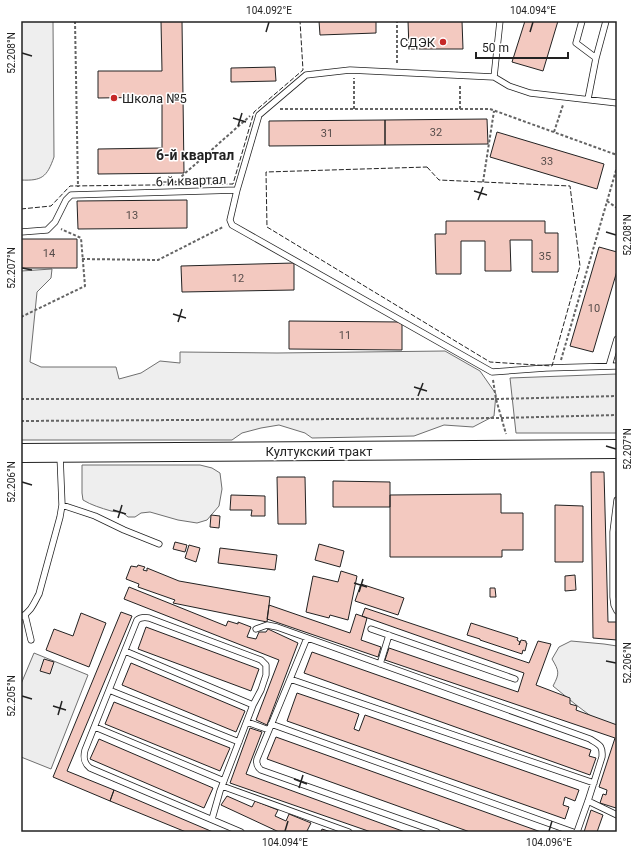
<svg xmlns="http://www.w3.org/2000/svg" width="638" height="853" font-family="Roboto,sans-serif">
<rect width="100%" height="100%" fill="#fff"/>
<path fill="#eee" stroke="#6f6f6f" d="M21,21H53L54,157C47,177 42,181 21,180Z
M52,269L51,278L37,292L30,362L41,367H116L119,379L141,373L160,361L180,363V352L277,353L445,351L480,371L496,394L494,416L473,427L444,425L414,436L312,438L305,433L279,425L261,428L242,433L232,440H21V271Z
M617,374V433H516L510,378Z
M82,465H200L212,468L220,473L222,489L219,506L207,520L197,523L178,520L150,512L141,513L135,517H128C120,510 120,513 111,511C101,508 91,505 83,500L82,493Z
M571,641L604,644L617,646V728L592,717L575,704L553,686C560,673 559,671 552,659L559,647Z"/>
<path fill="#ededed" stroke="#6f6f6f" d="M34,653L88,675L51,769L21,757V684Z"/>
<path fill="#f3c9c0" stroke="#222" d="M161,21H182L184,173L98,174V149L162,148V97L98,98V71H162Z
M319,21H376V33L320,35Z
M408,21H462L463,49H409Z
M525,21H558L543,71L512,62Z
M275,67L276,81L231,82V68Z
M487,119L488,144L385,145V120Z
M385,120V145L269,146V121Z
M497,132L604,164L597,189L490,157Z
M187,200V228L78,229L77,201Z
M446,221H545V233H558V272H532V240H510L511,271H485V241H461V274H436L435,234H446Z
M21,239H77V268H21Z
M599,247L617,252V271L593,352L570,346Z
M294,263V290L182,292L181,266Z
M289,321L402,322V350L289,349Z
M591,472H604L608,622H617V640L593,638Z
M277,477H305L306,524H278Z
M333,481L390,482V507H333Z
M501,494V513H523V550H502V557H390V495Z
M231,495L265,496V516H251L252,510H230Z
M555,505L583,506V562H555Z
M211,515L220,516L219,528L210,527Z
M175,542L187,545L185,552L173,549Z
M319,544L344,551L340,567L315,560Z
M189,545L200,548L196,562L185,558Z
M220,548L277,555L275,570L218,563Z
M138,565L145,567L143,570L147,571V568L179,581L270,597L267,622L173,603L175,600L138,587L139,584L126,579L131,566L137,567Z
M341,571L357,576L348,620L330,615L329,618L306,612L313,576L338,582Z
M575,575L576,590L565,591V576Z
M361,584L404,598L398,615L355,601Z
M129,587L226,626L228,621L238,624V622L251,627L247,637L256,639L259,632H266L268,629L298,643L267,725L256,720L279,660L124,599Z
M490,588H495L496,597H490Z
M269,605L350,633L356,614L367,618L361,640L381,647L378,657L267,619Z
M365,608L529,663L538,641L551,644L536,685L570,698V704L577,706L576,710L617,725V805L616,808L600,803L603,794L606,795L607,790L599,787L615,738L385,660L389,648L518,692L524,673L362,616Z
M121,612L132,616L67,771L114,790L110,801L53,777Z
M81,613L106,623L89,667L46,650L54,629L73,636Z
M471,623L518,638L517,640L520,642L519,645L521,640L526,641V643H527L525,651L523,650L522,654L480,640V639L467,635Z
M146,627L259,669L251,691L138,649Z
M312,652L591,750L589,756L596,758L590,775L304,673Z
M44,659L54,662L50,674L40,671Z
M131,663L245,711L236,732L122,685Z
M297,693L359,714L354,729L359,731L365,715L579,790L575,801L565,797L563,805L569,807L565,819L287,721Z
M114,702L230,748L220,771L105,724Z
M250,728L262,732L246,774L405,832H371L230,783Z
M276,737L541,832H470L267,759Z
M99,739L213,788L204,808L90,759Z
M114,790L213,832H186L110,801Z
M227,796L252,807L255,801L278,810L275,816L286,821L289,814L311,823L307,831L311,832H279L221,805Z
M591,810L603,815L597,832H584Z
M322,829L331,832H321Z"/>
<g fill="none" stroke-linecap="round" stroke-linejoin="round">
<g stroke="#222" stroke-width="7">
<path id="service" d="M582,21L576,43L596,58
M494,77L509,86L530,93L617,103
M588,99L596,58L606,21
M237,190L230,220L232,225L492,372L546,368L617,366
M21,232L47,230L55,222L66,200L71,195L237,190L259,115L306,75L350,70L494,77L500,21
M609,366L617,339
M617,500L613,532V597L614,605L617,611
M62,505L95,516L124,530L159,544
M25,615L31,640
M21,617C31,612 34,603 39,594L60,517L62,505L60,455
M256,629L267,625L277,627L590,739C599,745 603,745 602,757L588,801L577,832
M371,629L515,679
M307,638L257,759C256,764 257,767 261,770L437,832
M125,651L253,705
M380,664L389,635
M290,679L594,783
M109,690L239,742
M247,722L269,730
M271,724L573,832
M95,727L224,781
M222,786L349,832
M588,801L617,815
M212,819L220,791L253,705L261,690L266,675V665L261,660L149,618C144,617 141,617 137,620L85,750C83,758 84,763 90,768L241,832"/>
</g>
<g stroke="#222" stroke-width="20">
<path id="primary" d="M21,453L617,449"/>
</g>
<path stroke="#646464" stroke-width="2" stroke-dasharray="3 2" stroke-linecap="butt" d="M75,21L78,187
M397,63V21
M280,109H490L617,155
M354,109V78
M460,109V84
M554,132L563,105
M483,182L494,111
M174,183L250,116
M607,201L617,208
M82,259L158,260L223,227
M21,317L85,286L81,238L61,229
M561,360L617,167
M493,380L496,399L506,434
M21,399H496L617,396
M21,421L501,418L617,415"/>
<use href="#service" stroke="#fff" stroke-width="5.5"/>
<use href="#primary" stroke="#fff" stroke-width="18"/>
<path stroke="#222" stroke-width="1" stroke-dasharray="5 2" stroke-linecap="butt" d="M427,167L439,180L570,186L580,266L552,366L490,362L267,227L266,172Z
M21,209L51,206L70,186L233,184L254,112L303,70L300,21"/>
</g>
<path fill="none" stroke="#222" stroke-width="1.5" d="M266,32L269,22M530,32L533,22M22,53L32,56M233,118L246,122M238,126L242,113M474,191L487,195M478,200L483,187M606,232L616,235M22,268L32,270M173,314L186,318M178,322L182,309M414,387L427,391M418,396L423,383M606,446L616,449M22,482L32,485M113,510L126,514M118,518L122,505M354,583L367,587M359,592L363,579M606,661L616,663M22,696L32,699M53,706L66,710M58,715L62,701M294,779L307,784M299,788L303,775M285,831L288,821M549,831L552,821"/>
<g fill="#c62828" stroke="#fff" stroke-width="1.5">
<circle cx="443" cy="42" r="4"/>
<circle cx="114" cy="98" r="4"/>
</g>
<g text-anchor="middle" stroke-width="3" stroke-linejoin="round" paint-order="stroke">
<g font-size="11" fill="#564c4a">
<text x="436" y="136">32</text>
<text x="327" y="137">31</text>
<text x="547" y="165">33</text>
<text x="132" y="219">13</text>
<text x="49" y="257">14</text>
<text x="545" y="260">35</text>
<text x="238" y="282">12</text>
<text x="594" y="312">10</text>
<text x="345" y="339">11</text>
</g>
<g font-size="13" fill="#222" stroke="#fff" text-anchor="end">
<text x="435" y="47">СДЭК</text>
<text x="122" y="103" text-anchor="start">Школа №5</text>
</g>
<g font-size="13" fill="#222" stroke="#fff">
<text transform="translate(191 180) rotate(-2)" y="5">6-й квартал</text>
<text x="319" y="456">Култукский тракт</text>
</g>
<g font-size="14" font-weight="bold" fill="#222" stroke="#fff">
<text x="195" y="160">6-й квартал</text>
</g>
</g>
<rect width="638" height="853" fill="none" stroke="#ffffff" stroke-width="44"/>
<path d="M476 52v6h92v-6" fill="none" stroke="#222222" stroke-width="2"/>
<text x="482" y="52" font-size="12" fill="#222222" stroke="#ffffff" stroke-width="3" paint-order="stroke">50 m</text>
<rect x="22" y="22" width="594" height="809" fill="none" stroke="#222" stroke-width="1.5"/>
<g font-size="10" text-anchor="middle" fill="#222">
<text x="269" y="14">104.092°E</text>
<text x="533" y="14">104.094°E</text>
<text transform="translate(11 53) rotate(-90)" y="4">52.208°N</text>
<text transform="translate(627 235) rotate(-90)" y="4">52.208°N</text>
<text transform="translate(11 268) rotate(-90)" y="4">52.207°N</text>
<text transform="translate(627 449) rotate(-90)" y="4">52.207°N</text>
<text transform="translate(11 482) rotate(-90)" y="4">52.206°N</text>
<text transform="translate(627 663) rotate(-90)" y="4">52.206°N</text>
<text transform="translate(11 696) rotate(-90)" y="4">52.205°N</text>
<text x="285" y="846">104.094°E</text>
<text x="549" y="846">104.096°E</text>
</g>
</svg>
